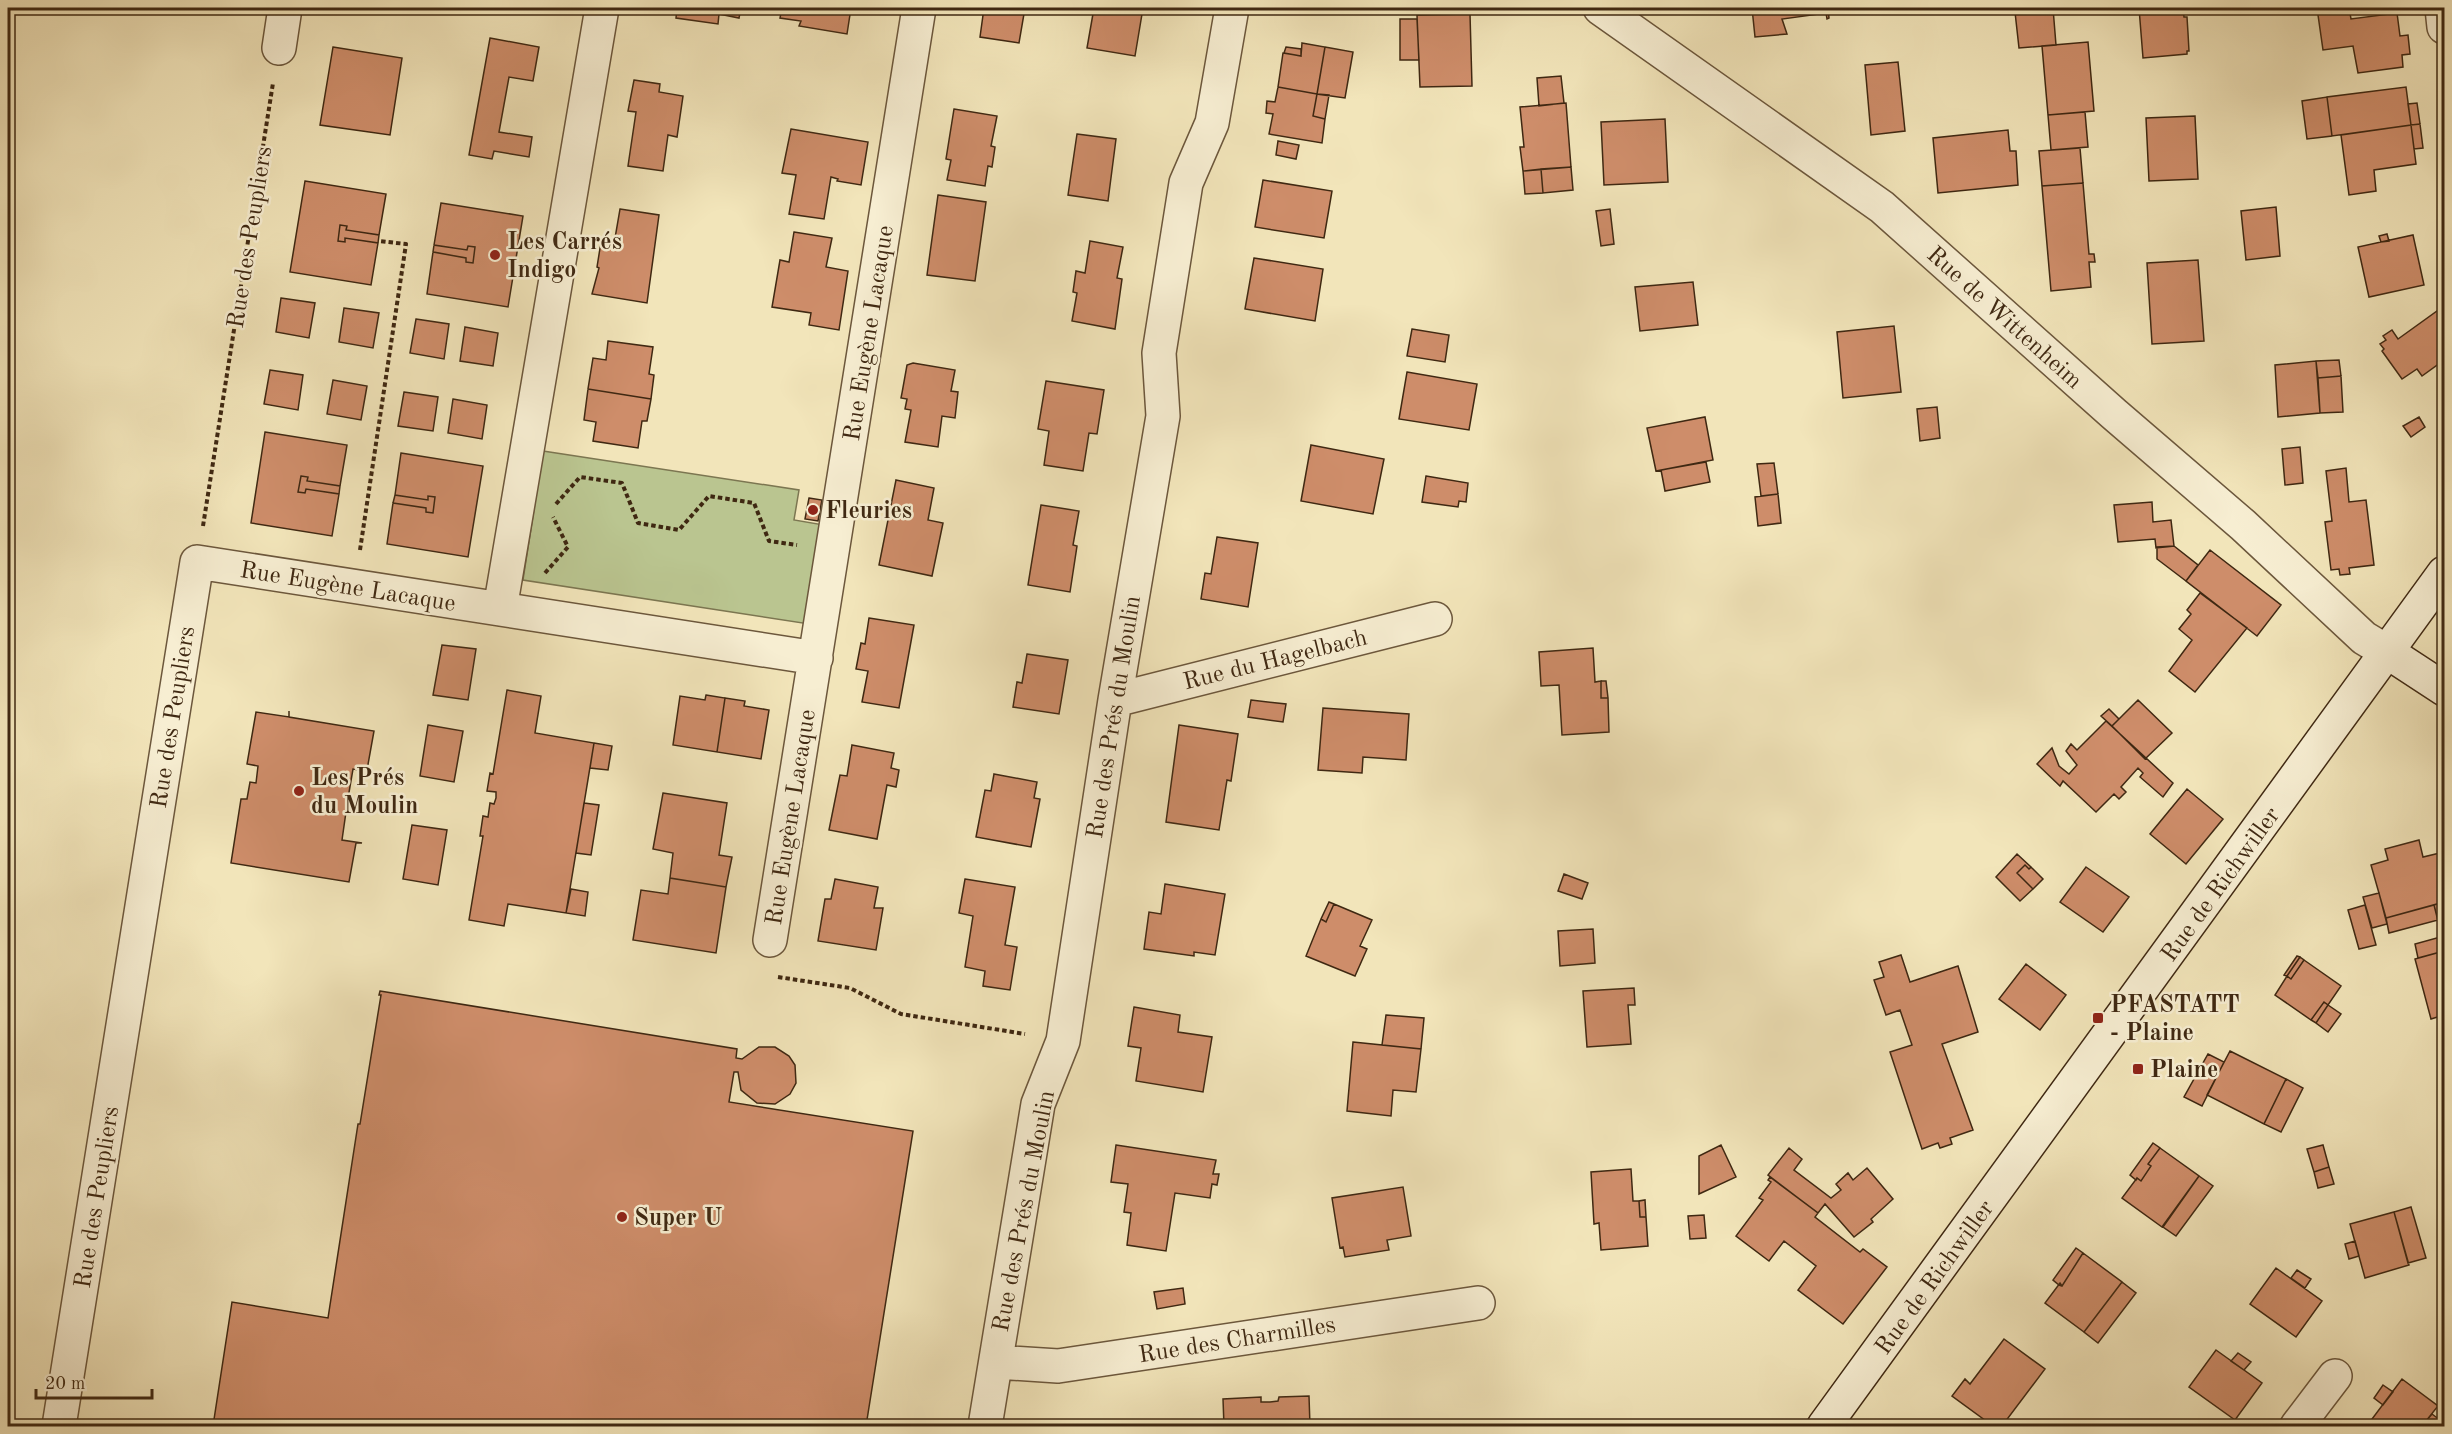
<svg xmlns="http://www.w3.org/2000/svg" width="2452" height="1434" font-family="'Old Standard TT',serif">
<rect width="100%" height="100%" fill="#f2e5ba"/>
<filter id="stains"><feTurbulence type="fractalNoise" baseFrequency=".00333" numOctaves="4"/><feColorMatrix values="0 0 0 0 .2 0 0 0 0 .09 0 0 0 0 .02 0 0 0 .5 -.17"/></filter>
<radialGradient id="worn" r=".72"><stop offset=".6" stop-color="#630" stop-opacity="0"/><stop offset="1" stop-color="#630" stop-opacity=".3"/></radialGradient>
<path fill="#bac590" stroke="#7c7651" stroke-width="1.5" d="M543,451L799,490L794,520L824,525L809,624L523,580Z"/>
<path fill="#ce8d6a" stroke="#3f2812" stroke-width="1.5" d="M508,8H549L548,14Z
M677,8H741L739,18L719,14L718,24L676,18Z
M782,8H851L847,34L799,26L801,21L780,18Z
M984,8H1025L1019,43L980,37Z
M1094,8H1143L1135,56L1087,48Z
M1752,8H1828L1829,18L1827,19L1826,13L1782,19L1787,34L1755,37Z
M2039,8H2065H2053L2056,45L2019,48L2015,12L2039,10Z
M2139,8H2183L2184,17H2187L2188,33L2189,51H2187V54L2143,58Z
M2317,8H2349L2351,19L2397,13L2400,36L2408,35L2410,54L2402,55L2403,67L2358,73L2353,46L2323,50Z
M1470,14L1472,86L1420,87L1417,15Z
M1400,19H1417L1419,60H1400Z
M490,38L539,47L533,81L509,77L499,132L532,137L529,157L494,151L492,159L469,155Z
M2088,42L2094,111L2048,115L2042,46Z
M1302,43L1325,47L1317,94L1278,87L1283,53L1301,56Z
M333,47L402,58L390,135L320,125Z
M1286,47L1301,49V56L1284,53Z
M1325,47L1353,52L1345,98L1317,94Z
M1898,62L1905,131L1871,135L1865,65Z
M1561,76L1564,103L1539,106L1537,78Z
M634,80L660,84L659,92L683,96L677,137L668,135L663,171L628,166L636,112L628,111Z
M1278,87L1317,94L1313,116L1325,119L1322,143L1269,134L1273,114L1266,113L1267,101L1275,102Z
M2406,87L2411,125L2332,136L2327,97Z
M1317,94L1329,95L1325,119L1313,116Z
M2327,97L2332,136L2307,139L2302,101Z
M1566,103L1571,167L1523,171L1520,147H1524L1520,107Z
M2417,103L2420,124L2411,125L2408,104Z
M954,109L997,116L991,146L995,147L992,167L988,166L985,186L947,180L951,160L946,159Z
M2085,112L2088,147L2051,150L2048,115Z
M2195,116L2198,179L2149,181L2146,118Z
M1665,119L1668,182L1604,185L1601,122Z
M2420,124L2423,148L2414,149L2411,125Z
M2411,125L2416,164L2374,170L2376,191L2349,195L2341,135Z
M791,129L868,142L861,185L837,181L838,179L831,177L824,219L789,214L796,175L782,173Z
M2008,130L2010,151H2016L2018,185L1938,193L1933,138Z
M1077,134L1116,139L1108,201L1068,195Z
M1278,141L1299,145L1296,159L1276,155Z
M2080,148L2083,183L2042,186L2039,151Z
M1571,167L1573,190L1543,193L1541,169Z
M1541,169L1543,193L1525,194L1523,171Z
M1263,180L1332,191L1324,238L1255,227Z
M305,181L386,194L379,235L346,230L347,226L340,225L338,241L345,242V238L378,243L371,285L290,272Z
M2083,183L2089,254H2094L2095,262H2089L2091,287L2051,291L2042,186Z
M938,195L986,202L975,281L927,275Z
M441,203L523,216L508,307L427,294L433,252L466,258V262L473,263L475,247L468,246L467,250L434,245Z
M2276,207L2280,256L2246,260L2241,211Z
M620,209L659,215L647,303L592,294L599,268L597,267L601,242L614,244Z
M1610,209L1614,244L1601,246L1596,211Z
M340,225L347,226L346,230L379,235L378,243L345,238V242L338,241Z
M794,232L832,238L826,267L848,271L839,330L809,325L811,313L772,307L780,260L789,262Z
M2387,234L2389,241L2381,242L2379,236Z
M2413,235L2424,285L2369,297L2358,247Z
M1090,241L1123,247L1117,278L1122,279L1115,329L1072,321L1077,293L1073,292L1076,271L1085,273Z
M434,245L467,250L468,246L475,247L473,263L466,262V258L433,252Z
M1254,258L1323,269L1315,321L1245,309Z
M2198,260L2204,341L2152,344L2147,263Z
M1693,282L1698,325L1640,331L1635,287Z
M281,298L315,303L309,338L276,332Z
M2444,306V360L2422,376L2417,369L2402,379L2382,351L2384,349L2380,344L2386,340L2383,336L2392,330L2398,339Z
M344,308L379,313L373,348L339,342Z
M416,319L449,324L444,359L410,353Z
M1894,326L1901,392L1843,398L1837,332Z
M465,327L498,333L493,366L460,361Z
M1412,329L1449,335L1445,362L1407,356Z
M608,341L653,347L649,374L654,375L651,399L588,389L593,358L606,360Z
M2339,360L2341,376L2318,378L2316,361Z
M2316,361L2320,413L2278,417L2275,365Z
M913,363L955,370L951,391L958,392L955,418L942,416L938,447L905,442L911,410L905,409L907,399L901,398L902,393L907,365Z
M270,370L303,375L298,410L264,404Z
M1407,372L1477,384L1469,430L1399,419Z
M2341,376L2343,412L2320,413L2318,378Z
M333,380L367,386L361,420L327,414Z
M1046,381L1104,390L1097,434L1089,433L1083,471L1044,465L1049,431L1038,429Z
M588,389L651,399L647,421H642L638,448L593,441L596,422L584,420Z
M404,392L438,397L433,431L398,426Z
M453,399L487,405L482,439L448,433Z
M1937,407L1940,438L1920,441L1917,409Z
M1705,417L1713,460L1656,471L1647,428Z
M2419,417L2425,427L2411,437L2403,426Z
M265,432L347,445L340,486L307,481L308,477L301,476L298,492L305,493L306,489L339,494L332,536L251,523Z
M1311,445L1384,459L1373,514L1301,501Z
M2300,447L2303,483L2285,485L2282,449Z
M401,453L483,466L468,557L387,544L393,503L426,508V512L433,513L435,497L428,496V500L395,495Z
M1706,462L1710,482L1665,491L1661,470Z
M1774,463L1778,494L1761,496L1757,464Z
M2346,468L2349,502L2366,500L2374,565L2349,568L2350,574L2340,575L2339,569L2331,570L2325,522L2332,521L2326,471Z
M301,476L308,477L307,481L340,486L339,494L306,489L305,493L298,492Z
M1426,476L1468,483L1466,502L1459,501L1458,507L1422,502Z
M896,480L934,488L928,520L943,523L932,576L879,565Z
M1778,494L1781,523L1758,526L1755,497Z
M395,495L428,500V496L435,497L433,513L426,512V508L393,503Z
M809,498L822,500L818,521L805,519Z
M2152,502L2153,522L2171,520L2174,546L2156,548L2155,539L2118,542L2114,505Z
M1041,505L1079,511L1073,545L1077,546L1070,592L1028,585Z
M1217,537L1258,543L1248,607L1201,599L1205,573L1211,574Z
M2174,546L2198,565L2186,581L2157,559V547Z
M2210,550L2281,605L2257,636L2186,581Z
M2200,593L2247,628L2195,692L2169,671L2192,640L2179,629L2191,614L2187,610Z
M869,618L914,625L899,708L862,702L868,671L856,669L861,643L865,644Z
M442,645L476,649L468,700L433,695Z
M1593,648L1595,682L1601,681V698H1608L1609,732L1562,735L1559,685L1541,686L1539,652Z
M1027,654L1068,660L1059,714L1013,707L1017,682L1022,683Z
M1601,681H1606L1608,698H1601Z
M507,690L541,696L535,733L594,743L566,913L508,904L504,926L469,920L483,836H480L483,816L488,817L490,803L494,804L496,798V792L487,791L490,773L493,774Z
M706,695L725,698L717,752L673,745L680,696L705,700Z
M725,698L745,701L744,706L769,710L761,759L717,752Z
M1251,700L1286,704L1283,722L1248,717Z
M2138,700L2172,733L2145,759L2112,726Z
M1323,708L1409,714L1406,760L1363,757L1362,773L1318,770Z
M2109,709L2119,719L2112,726L2101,716Z
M289,711V717L374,731L367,770L373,772L353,769L347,804L353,805H347L342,840L362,843H356L349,882L231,863L241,799H247L250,782L256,783L258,766L247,764L256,712L289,717Z
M2106,721L2173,783L2163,797L2140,777L2143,773L2138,768L2121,787L2126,792L2119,799L2114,794L2096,812L2063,781L2060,786L2037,764L2052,748L2059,766L2069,774L2077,765L2066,751L2071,744L2077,750Z
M428,725L463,731L454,782L420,776Z
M1179,725L1238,734L1231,781L1227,780L1219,830L1166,822Z
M594,743L612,746L608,770L590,768Z
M852,745L894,753L891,768L899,770L896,787L887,785L877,839L829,830L840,775L847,776Z
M994,774L1037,782L1034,798L1040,799L1031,847L976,837L985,790L991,791Z
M2187,789L2223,819L2186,864L2150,834Z
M663,793L727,803L719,855L732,857L726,887L670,878L673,853L653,849Z
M584,803L599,805L591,855L576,853Z
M412,825L447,830L438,885L403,879Z
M2419,840L2423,857L2444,852V902L2386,918L2371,865L2388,860L2385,849Z
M2017,854L2031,867L2029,869L2025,865L2017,873L2033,889L2020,901L1996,877Z
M2025,865L2029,869L2031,867L2043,879L2033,889L2017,873Z
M2086,867L2129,897L2103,932L2060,902Z
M1564,874L1588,883L1582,899L1558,891Z
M670,878L726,887L716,953L633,940L641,890L668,894Z
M835,879L878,887L874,908H883L876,950L818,941L825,899H831Z
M965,879L1015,887L1005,945L1017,947L1010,990L983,986L985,971L965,967L973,916L959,913Z
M1165,884L1225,894L1215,955L1194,952V956L1144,949L1149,912L1161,914Z
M571,889L588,892L585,916L566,913Z
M2379,893L2387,924L2372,928L2363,897Z
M1329,902L1334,904L1326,922L1321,919Z
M2444,902V919L2438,921L2434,905Z
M1334,904L1372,920L1360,946L1367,949L1355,976L1306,956L1321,919L1326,922Z
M2365,905L2376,945L2359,949L2348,910Z
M2434,905L2438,920L2389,933L2386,918Z
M1593,929L1595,963L1560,966L1558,931Z
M2444,936V951L2418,958L2415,944Z
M2444,951V1015L2431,1019L2415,959Z
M1901,955L1910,982L1958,966L1978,1032L1942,1044L1973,1130L1950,1138L1952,1144L1940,1148L1938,1143L1922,1149L1890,1052L1912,1045L1900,1010L1886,1015L1874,980L1884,977L1879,962Z
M2297,956L2300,957L2287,976L2284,975Z
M2300,957L2304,960L2291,979L2287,976Z
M2304,960L2341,986L2328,1005L2324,1002L2311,1020L2275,995L2287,976L2291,979Z
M2026,964L2066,995L2040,1030L1999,999Z
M1634,988L1635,1005H1628L1631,1044L1587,1047L1583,991Z
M380,991L737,1049L736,1058L742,1059L759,1047H775L789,1056L795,1065L796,1083L790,1094L775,1104L757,1103L741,1090L738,1072H734L729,1102L913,1131L866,1426H213L232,1302L328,1318L358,1124H360L381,995H379Z
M2324,1002L2328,1005L2316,1023L2311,1020Z
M2328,1005L2341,1014L2328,1032L2316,1023Z
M1134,1007L1180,1015L1178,1032L1212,1037L1203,1092L1136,1081L1141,1048L1128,1046Z
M1386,1015L1424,1018L1421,1049L1382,1045Z
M1353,1042L1421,1049L1416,1092L1393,1090L1391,1116L1347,1111Z
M2230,1051L2286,1079L2264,1124L2207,1095Z
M2208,1054L2224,1062L2202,1106L2184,1097Z
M2286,1079L2303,1088L2281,1132L2264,1124Z
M2153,1143L2160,1148L2148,1164L2151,1166L2141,1181L2137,1178L2136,1180L2130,1175Z
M1116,1145L1216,1160L1213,1174H1219L1217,1185L1212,1184L1210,1198L1175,1193L1166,1251L1127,1245L1131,1213L1124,1212L1128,1184L1111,1182Z
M1721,1145L1736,1177L1699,1194V1156Z
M2323,1145L2329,1167L2314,1172L2307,1149Z
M1789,1148L1802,1159L1794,1170L1831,1198L1841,1190L1836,1184L1848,1173L1853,1180L1867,1168L1893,1199L1871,1219L1873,1222L1854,1237L1825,1204L1818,1213L1768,1175Z
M2160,1148L2199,1176L2162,1227L2122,1198L2137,1178L2141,1181L2151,1166L2148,1164Z
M2329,1167L2334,1184L2318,1188L2314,1172Z
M1631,1169L1633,1201H1639L1640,1217H1646L1648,1246L1601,1250L1599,1223L1594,1224L1591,1172Z
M2199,1176L2213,1186L2176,1236L2163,1227Z
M1770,1177L1818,1213L1815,1217L1860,1252L1863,1249L1887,1267L1843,1324L1798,1290L1816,1266L1784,1241L1769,1261L1736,1236L1763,1200L1759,1198L1771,1182L1768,1180Z
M1403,1187L1411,1236L1387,1240L1389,1250L1345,1257L1343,1247L1340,1248L1332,1198Z
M1645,1200L1646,1217H1640L1639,1201Z
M2411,1207L2426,1258L2408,1263L2394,1212Z
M2394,1212L2409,1265L2365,1278L2350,1224Z
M1704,1215L1706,1238L1690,1239L1688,1216Z
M2355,1241L2359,1256L2349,1259L2345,1244Z
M2076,1248L2083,1253L2062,1286L2059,1285L2053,1280Z
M2083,1253L2122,1282L2084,1332L2045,1303L2060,1283L2062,1286Z
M2276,1268L2322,1301L2296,1337L2250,1304Z
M2297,1270L2311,1279L2305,1288L2291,1278Z
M2122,1282L2136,1293L2098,1343L2084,1332Z
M1183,1288L1185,1304L1157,1309L1154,1292Z
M2004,1339L2045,1369L2002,1426H1993L1952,1396L1965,1379L1970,1384Z
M2216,1350L2262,1383L2235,1420L2189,1387Z
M2238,1353L2251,1362L2244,1370L2231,1361Z
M2402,1379L2438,1406L2422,1426H2374L2369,1423Z
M2383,1385L2393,1392L2383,1405L2374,1398Z
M1309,1396L1310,1426H1224L1223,1399L1261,1397V1402H1270L1278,1401L1279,1397Z
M2432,1414L2444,1423V1426H2422Z"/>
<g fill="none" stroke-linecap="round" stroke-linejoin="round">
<g stroke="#6c573c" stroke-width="36">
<path id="street" d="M1600,8L1882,207L2114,414L2243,525L2364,638L2389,653
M2442,8L2444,27
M279,48L285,8
M500,609L602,8
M1115,700L1435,619
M770,940L919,8
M996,1362L1058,1366L1478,1303
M59,1426L197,562L816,658
M985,1426L1038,1104L1063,1041L1115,700L1163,416L1159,353L1186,183L1212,123L1232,8
M2297,1426L2335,1376"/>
</g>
<g stroke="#3f2812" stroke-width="36">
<path id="secondary" d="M2389,653L2444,689
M1824,1426L2444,573"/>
</g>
<path stroke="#3f2812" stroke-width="4" stroke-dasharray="4.5 3" stroke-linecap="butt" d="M556,504L580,477L622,483L638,523L679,530L709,496L754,503L769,541L797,545
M203,526L273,83
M360,550L406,244L379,241
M545,573L568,547L553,517
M778,977L850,988L901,1014L1025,1034"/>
<use href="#street" stroke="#f7eed2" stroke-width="33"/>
<use href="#secondary" stroke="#f7eed2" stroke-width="33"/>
</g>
<g fill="#8f2418" stroke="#f7eed2" stroke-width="2">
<circle cx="495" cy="255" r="6"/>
<circle cx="813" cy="510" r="6"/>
<circle cx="299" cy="791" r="6"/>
<rect x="2092" y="1012" width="12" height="12" rx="3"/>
<rect x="2132" y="1063" width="12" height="12" rx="3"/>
<circle cx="622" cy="1217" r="6"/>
</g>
<g text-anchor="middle" stroke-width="5" stroke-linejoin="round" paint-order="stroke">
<g font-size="24" fill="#3f2812" stroke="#f7eed2">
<text transform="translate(249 237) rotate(-81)" y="8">Rue des Peupliers</text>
<text transform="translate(2005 317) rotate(42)" y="8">Rue de Wittenheim</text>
<text transform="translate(868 333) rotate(-81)" y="8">Rue Eugène Lacaque</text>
<text transform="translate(348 586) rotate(9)" y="8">Rue Eugène Lacaque</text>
<text transform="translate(1275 659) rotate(-14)" y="8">Rue du Hagelbach</text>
<text transform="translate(172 717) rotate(-81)" y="8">Rue des Peupliers</text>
<text transform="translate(1113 717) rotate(-81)" y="8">Rue des Prés du Moulin</text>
<text transform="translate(790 817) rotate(-81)" y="8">Rue Eugène Lacaque</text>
<text transform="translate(2220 884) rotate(-54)" y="8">Rue de Richwiller</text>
<text transform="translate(96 1197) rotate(-81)" y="8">Rue des Peupliers</text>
<text transform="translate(1023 1211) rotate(-79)" y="8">Rue des Prés du Moulin</text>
<text transform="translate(1934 1277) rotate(-54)" y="8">Rue de Richwiller</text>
<text transform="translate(1237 1339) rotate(-9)" y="8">Rue des Charmilles</text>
</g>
<g font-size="24" font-weight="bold" fill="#3f2812" stroke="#f7eed2" text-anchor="start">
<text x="507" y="249">Les Carrés<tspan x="507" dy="28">Indigo</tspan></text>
<text x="825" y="518">Fleuries</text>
<text x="311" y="785">Les Prés<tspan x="311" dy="28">du Moulin</tspan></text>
<text x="2110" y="1012">PFASTATT<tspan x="2110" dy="28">- Plaine</tspan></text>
<text x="2150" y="1077">Plaine</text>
<text x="634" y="1225">Super U</text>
</g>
</g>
<rect width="2452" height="1434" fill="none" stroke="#f2e5ba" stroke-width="30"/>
<rect x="9" y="9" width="2434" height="1416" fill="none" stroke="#3f2812" stroke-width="3"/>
<rect x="15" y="15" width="2422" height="1404" fill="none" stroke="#3f2812" stroke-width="1.5"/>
<path d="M36 1389v9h116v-9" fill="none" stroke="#3f2812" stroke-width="3"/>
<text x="45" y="1389" font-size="18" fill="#3f2812" stroke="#f7eed2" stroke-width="4.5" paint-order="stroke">20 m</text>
<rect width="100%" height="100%" filter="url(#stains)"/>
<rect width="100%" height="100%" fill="url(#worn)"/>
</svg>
